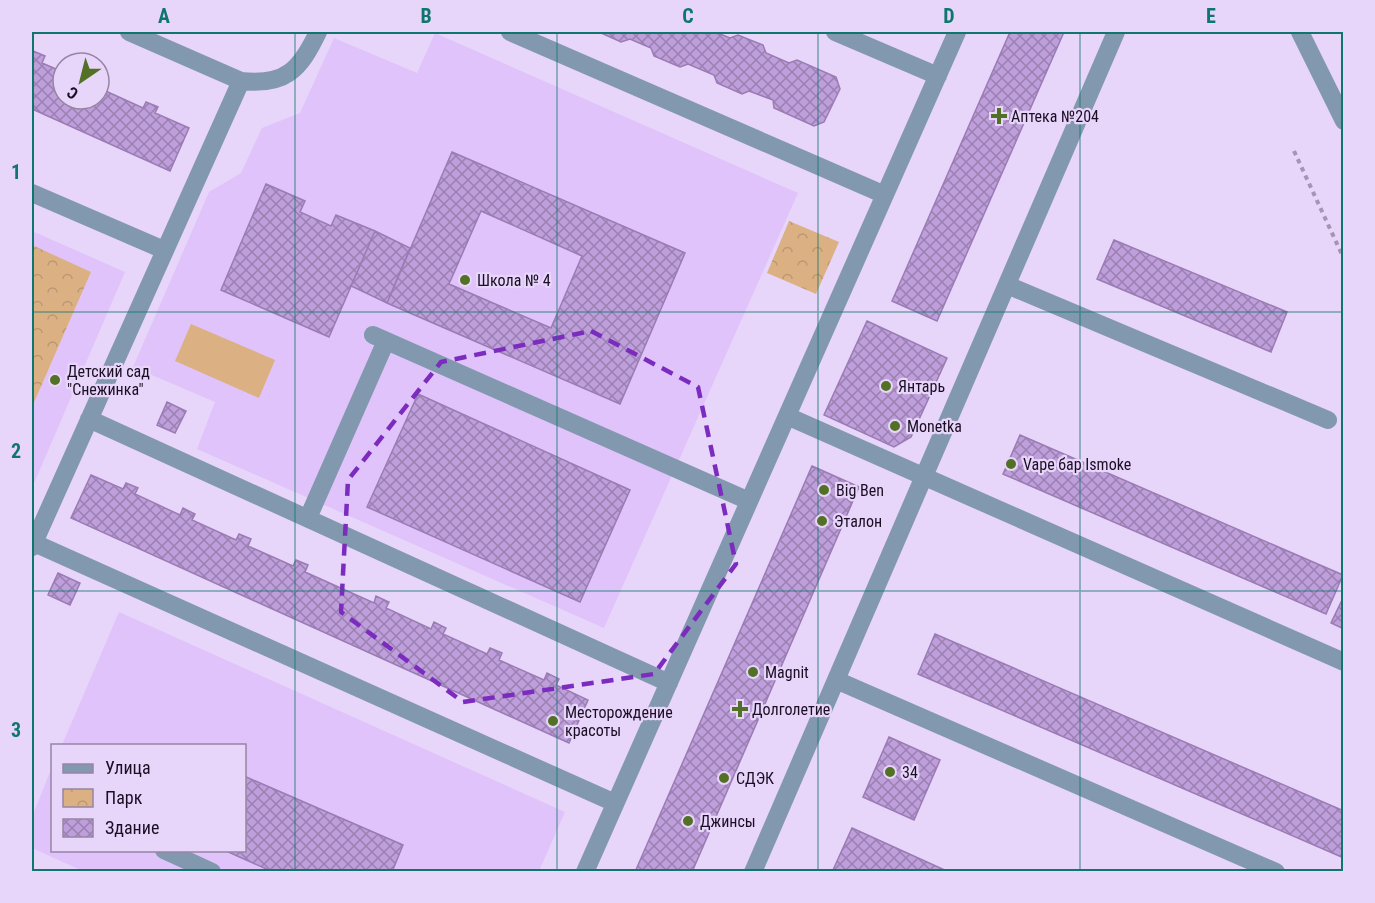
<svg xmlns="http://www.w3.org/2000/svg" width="1375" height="903" font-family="'Roboto Condensed',sans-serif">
<defs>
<pattern id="park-crowns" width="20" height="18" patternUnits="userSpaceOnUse" patternTransform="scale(1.5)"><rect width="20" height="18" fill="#dbb184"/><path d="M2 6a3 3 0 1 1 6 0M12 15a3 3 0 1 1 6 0" fill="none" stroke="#bb9772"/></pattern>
<pattern id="building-cross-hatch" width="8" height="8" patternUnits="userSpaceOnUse" patternTransform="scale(1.5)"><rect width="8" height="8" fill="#be9fdb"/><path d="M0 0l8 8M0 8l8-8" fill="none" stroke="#9a80b1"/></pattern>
</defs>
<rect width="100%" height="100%" fill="#e8d5fa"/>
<path fill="#e0c3fa" d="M435,33L798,193L604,628L197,449L215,402L133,367L209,192L241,173L262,128L300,113L334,38L417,73Z
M32,231L125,272L32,488Z
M119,612L565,812L539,871L85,872L32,848V817L52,767V850H244V746L62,745Z"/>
<path fill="url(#park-crowns)" d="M789,221L839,242L816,294L767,273Z
M32,245L91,272L32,407Z"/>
<path fill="#dbb184" d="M191,324L275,360L259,398L175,361Z"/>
<path fill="url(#building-cross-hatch)" stroke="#9a7bb4" stroke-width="1.5" fill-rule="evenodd" d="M599,32H715L730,38L738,35L763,45L766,53L789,63L797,60L836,77L840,89L824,122L814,126L774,108L773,100L749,91L742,94L717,83L714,75L688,64L680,67L654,56L651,48L630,39L621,42Z
M1010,32H1064L937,321L892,301Z
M33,51L45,56L42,63L63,72V99H99V88L143,108L146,102L158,107L155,113L189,128L170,171L32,109V55Z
M452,152L685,253L620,404L387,303ZM481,211L582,256L551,328L449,284Z
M266,184L305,201L300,212L331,226L336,215L375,231L329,337L221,290Z
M375,231L410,248L387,303L351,286Z
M1114,240L1287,312L1271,352L1097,279Z
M867,321L947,358L911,437L894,447L824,415Z
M418,394L630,490L580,602L367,507Z
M167,402L186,411L175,433L157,425Z
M1020,435L1343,575L1326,614L1003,474Z
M812,466L859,487L692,872H635Z
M91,475L123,489L126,483L138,488L135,494L180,515L183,508L195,514L192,520L236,540L239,534L251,539L248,546L293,566L296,560L308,565L305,572L374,603L376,596L389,602L386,608L431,629L434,622L446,628L443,634L487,654L490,648L502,653L499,660L544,680L547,673L559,679L556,685L588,700L569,743L71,518Z
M58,573L80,583L70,605L48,595Z
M1343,598H1344V629L1331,623Z
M935,634L1344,811V858L918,674Z
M889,737L940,760L914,820L863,797Z
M244,776L403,845L392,872H273L224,850H244Z
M852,828L949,872L833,870Z"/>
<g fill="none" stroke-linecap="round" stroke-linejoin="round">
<path stroke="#a594b4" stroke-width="4" stroke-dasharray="4.5 4.5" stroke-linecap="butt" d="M1294,151L1344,259"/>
<path stroke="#8298ae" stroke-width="18" d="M129,32L241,81
M510,32L885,195
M835,32L938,76
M1300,32L1344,121
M32,193L164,250
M1007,285L1328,420
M373,335L749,501
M787,416L1344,662
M89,419L669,683
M308,518L386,341
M32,542L615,803
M32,547L241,81C285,86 300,70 318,32
M836,680L1276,872
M164,850L212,872
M585,872L957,32
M753,872L1116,32"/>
</g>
<path fill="none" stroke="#7b2cbf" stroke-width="4.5" stroke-dasharray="12 8" stroke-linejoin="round" d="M591,331L698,387L736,564L654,674L463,702L341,612L348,480L441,362Z"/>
<path fill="none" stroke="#0f766e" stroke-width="1.5" stroke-opacity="0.55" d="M295,32V872M557,32V872M818,32V872M1080,32V872M32,312H1344M32,591H1344"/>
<g fill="#537126" stroke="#e8d5fa" stroke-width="2">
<path d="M996 107h6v6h6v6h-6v6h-6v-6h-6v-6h6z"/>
<circle cx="465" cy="280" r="6"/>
<circle cx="55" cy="380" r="6"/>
<circle cx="886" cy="386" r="6"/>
<circle cx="895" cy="426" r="6"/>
<circle cx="1011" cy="464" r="6"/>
<circle cx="824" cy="490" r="6"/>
<circle cx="822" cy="521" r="6"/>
<circle cx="753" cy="672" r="6"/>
<path d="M737 700h6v6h6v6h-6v6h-6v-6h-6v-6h6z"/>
<circle cx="553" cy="721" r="6"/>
<circle cx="890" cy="772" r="6"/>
<circle cx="724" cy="778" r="6"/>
<circle cx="688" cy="821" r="6"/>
</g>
<g text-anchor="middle" stroke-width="4.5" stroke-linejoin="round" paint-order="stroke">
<g font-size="16" fill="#1a0e24" stroke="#e8d5fa" text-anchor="start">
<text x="1011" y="122">Аптека №204</text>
<text x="477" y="286">Школа № 4</text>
<text x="67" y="377">Детский сад<tspan x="67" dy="18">"Снежинка"</tspan></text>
<text x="898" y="392">Янтарь</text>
<text x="907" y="432">Monetka</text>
<text x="1023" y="470">Vape бар Ismoke</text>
<text x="836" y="496">Big Ben</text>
<text x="834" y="527">Эталон</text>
<text x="765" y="678">Magnit</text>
<text x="752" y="715">Долголетие</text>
<text x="565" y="718">Месторождение<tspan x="565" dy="18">красоты</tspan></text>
<text x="902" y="778">34</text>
<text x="736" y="784">СДЭК</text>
<text x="700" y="827">Джинсы</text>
</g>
</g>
<rect width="1375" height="903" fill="none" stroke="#e8d5fa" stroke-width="66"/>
<rect x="51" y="744" width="195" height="108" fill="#e8d5fa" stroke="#9685a4" stroke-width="1.5"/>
<rect x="63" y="764" width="30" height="9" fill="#8298ae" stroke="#9685a4" stroke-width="1.5"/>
<text x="105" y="774" font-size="18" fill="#1a0e24">Улица</text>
<rect x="63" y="789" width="30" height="18" fill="url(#park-crowns)" stroke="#9685a4" stroke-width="1.5"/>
<text x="105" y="804" font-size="18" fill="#1a0e24">Парк</text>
<rect x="63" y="819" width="30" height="18" fill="url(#building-cross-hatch)" stroke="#9685a4" stroke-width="1.5"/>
<text x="105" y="834" font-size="18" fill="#1a0e24">Здание</text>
<g transform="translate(81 81) rotate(215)"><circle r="28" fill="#e8d5fa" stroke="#9685a4" stroke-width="1.5"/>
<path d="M0-4.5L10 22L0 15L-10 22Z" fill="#537126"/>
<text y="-9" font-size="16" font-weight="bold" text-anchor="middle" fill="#1a0e24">С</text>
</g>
<rect x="33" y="33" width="1309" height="837" fill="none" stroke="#0f766e" stroke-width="2"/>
<g font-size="20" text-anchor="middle" font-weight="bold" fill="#0f766e">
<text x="164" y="23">A</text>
<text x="426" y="23">B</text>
<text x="688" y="23">C</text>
<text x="949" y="23">D</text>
<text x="1211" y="23">E</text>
<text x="16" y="179">1</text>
<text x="16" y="458">2</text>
<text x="16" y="737">3</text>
</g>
</svg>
